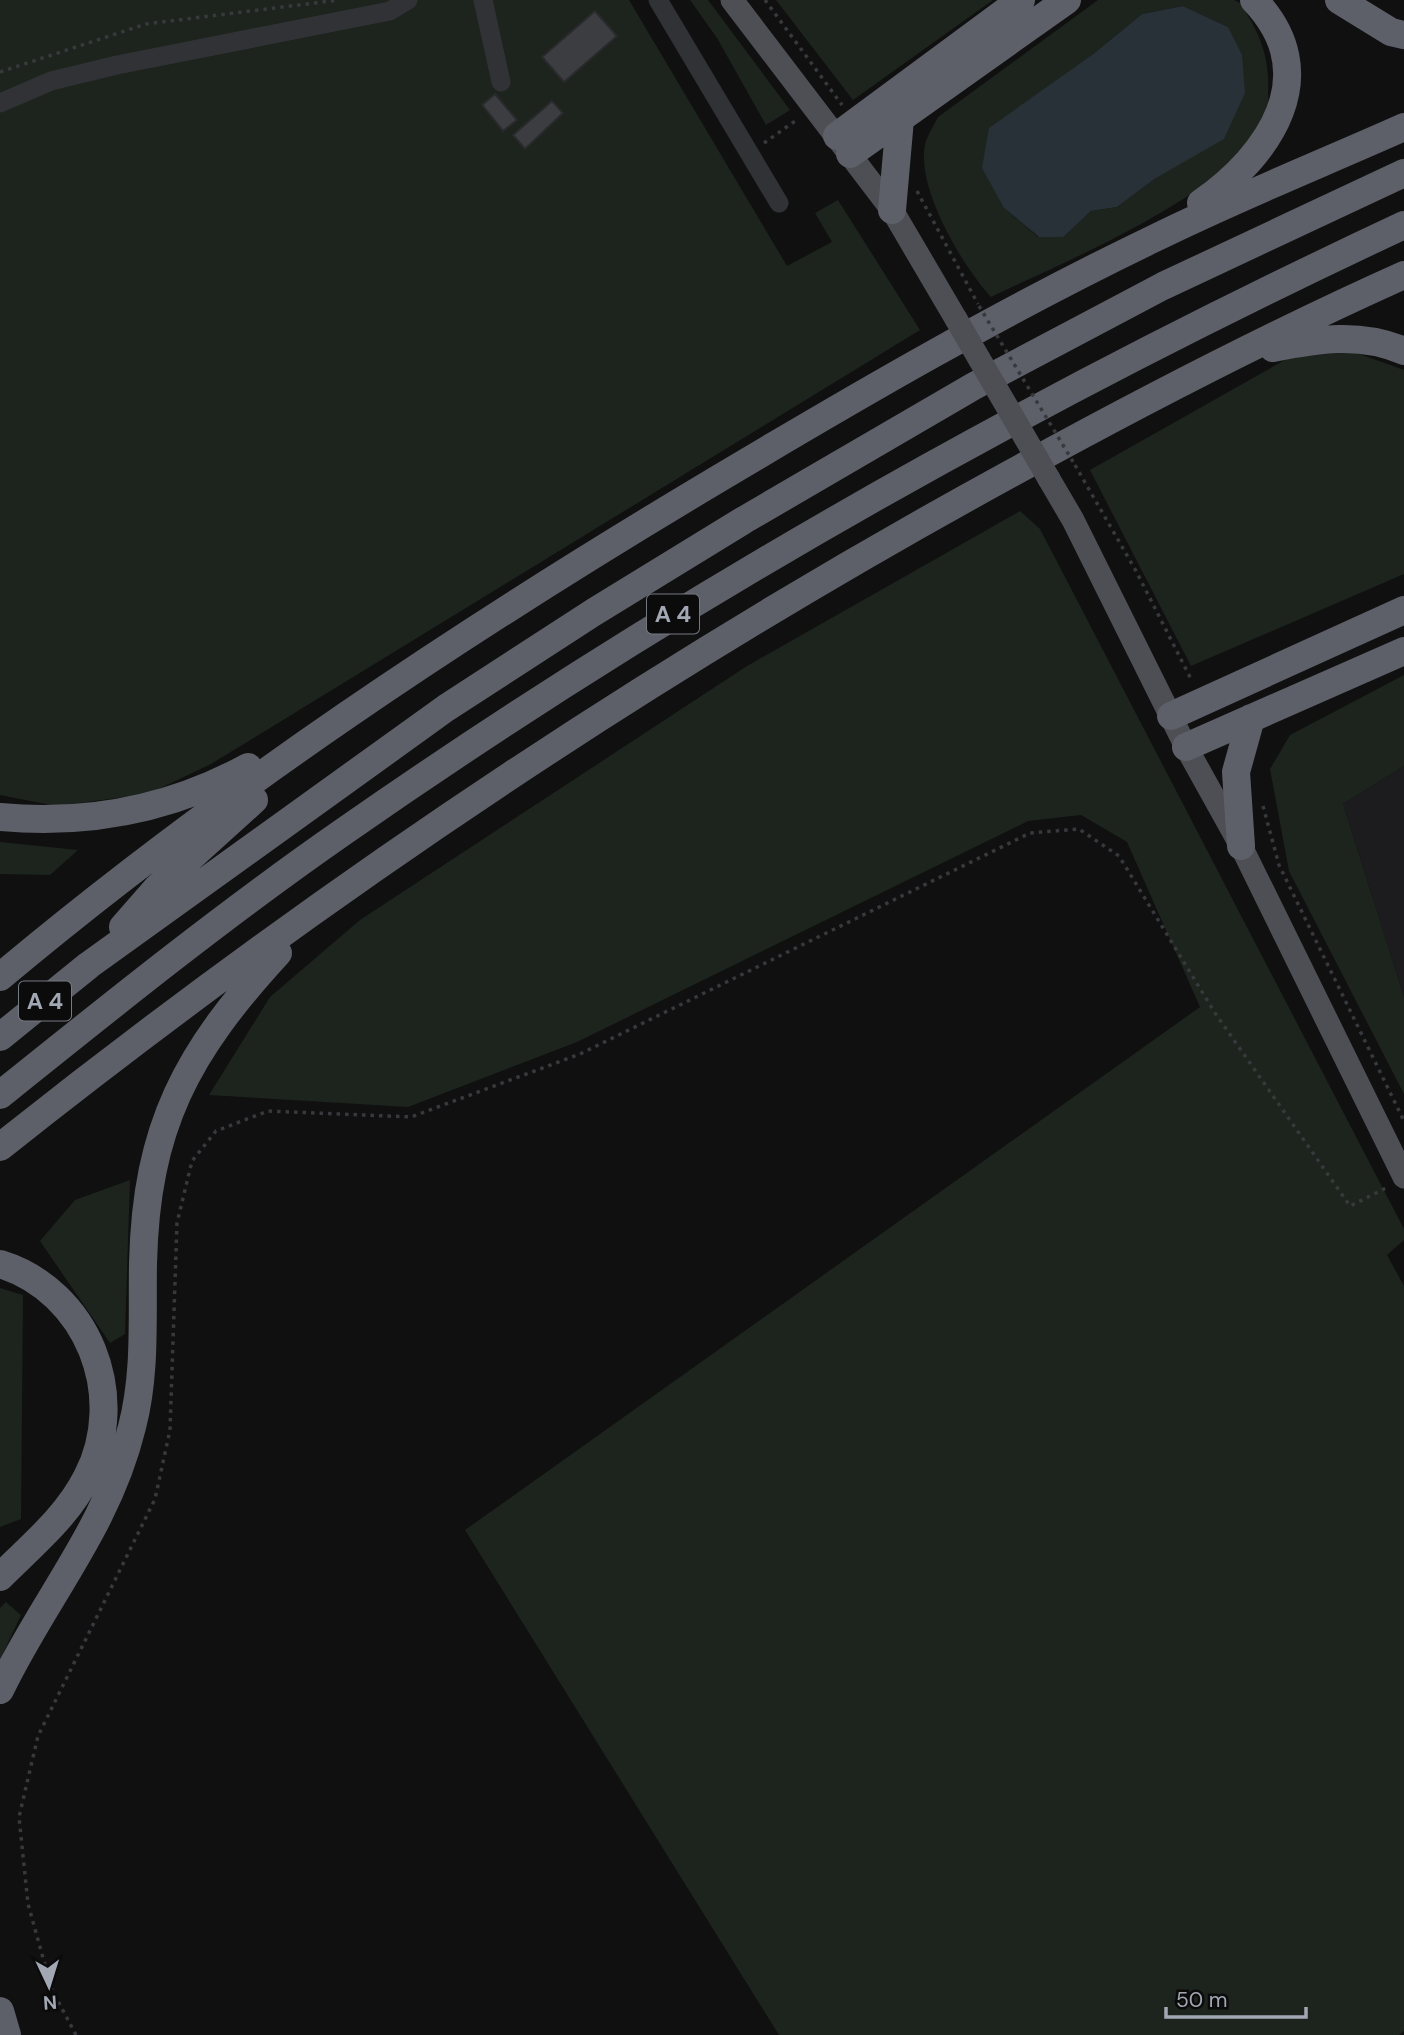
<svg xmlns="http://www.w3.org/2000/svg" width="1404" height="2035" font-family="'DM Sans',sans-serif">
<rect width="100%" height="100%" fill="#101011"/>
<path fill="#1c1c1e" d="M1404,766V997L1343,804Z"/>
<path fill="#1c241d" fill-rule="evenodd" d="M0,0H629L787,266L832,242L815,213L838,200L920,330L211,764L148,794L56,806L0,795Z
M690,0H708L790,110L766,125L717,38Z
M776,0H993L853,100Z
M1098,0H1234L1240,3C1259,32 1270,56 1268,92C1268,98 1269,107 1267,113C1243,190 1061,263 991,297C963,267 913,184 926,141C929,133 934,125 938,117ZM1183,6L1228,27L1156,178L1117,207L1091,211L1063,236L1038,237L1004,208L1092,55L1142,14Z
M1354,352L1404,370V574L1191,666L1090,470L1290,357Z
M1020,511L1040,529L1404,1229V1240L1387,1255L1404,1286V2031L1399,2035H779L465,1530L1200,1007L1127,842L1081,815L1028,821L577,1042L408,1107L209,1095L270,997L360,920L747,666Z
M1404,675V766L1343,804L1404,997V1094L1289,871L1270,769L1290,735Z
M0,842L78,850L50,875L0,874Z
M130,1180L125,1334L110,1343L40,1241L75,1200Z
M0,1288L23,1295L21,1519L0,1527Z
M6,1602L21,1615L0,1660V1608Z"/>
<path fill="#283137" d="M1183,6L1228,27L1242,55L1245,93L1224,139L1156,178L1117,207L1091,211L1063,237H1039L1004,208L982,168L989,128L1092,55L1142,14Z"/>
<path fill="#3c3d41" stroke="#2a2a2d" stroke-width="2" d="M595,11L617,36L564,82L542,57Z
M495,94L517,120L503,131L482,105Z
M552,101L563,113L525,149L513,135Z"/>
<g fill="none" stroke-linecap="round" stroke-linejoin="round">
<path stroke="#37393d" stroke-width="3.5" stroke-dasharray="3.5 5" stroke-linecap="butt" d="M765,0L842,105
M0,72L146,24L339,0
M764,143L798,119
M917,191L978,304
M1075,465L1136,571L1192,681
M1263,806L1279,865L1404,1121
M76,2035L52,1990L28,1904L19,1817L38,1736L155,1499L170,1430L177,1223L192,1161L216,1131L268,1111L411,1117L580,1054L1030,833L1079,829L1119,856L1215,1013L1350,1206L1388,1187"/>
<path stroke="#313236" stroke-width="19" d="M483,0L501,82
M658,0L779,203
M0,103L51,81L117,65L390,11L408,0"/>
<path stroke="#4d4f55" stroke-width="23" d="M732,0L892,210L956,319
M1049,479L1073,520L1186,747L1241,846L1404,1177"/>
<path stroke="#5d6068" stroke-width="28" d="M1339,0L1391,32L1404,35
M837,136L1021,0
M850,154L1067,0
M1201,203C1270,155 1325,74 1254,0
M892,210L900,119
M1273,348C1318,339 1361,332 1404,351
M1171,716L1404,610
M1186,747L1404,651
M0,817C87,825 171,809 248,767
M1241,846L1236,772L1251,718
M123,927L158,887L254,800
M0,977C222,791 465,630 713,482C857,396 1003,311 1155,238C1236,198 1321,164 1404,127
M0,1037L89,965L446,708L594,612L744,520L974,386L1163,286L1404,173
M0,1095C112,1005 225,914 343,832C678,598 1034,398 1404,225
M0,1147C317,895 655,668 1010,474C1139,403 1270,335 1404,275
M0,1264C88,1291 129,1396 87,1477C67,1517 31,1546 0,1577
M0,1690C44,1598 107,1529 132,1427C146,1374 142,1318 143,1264C146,1126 187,1052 278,953
M0,2011L7,2035"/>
<path stroke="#37393d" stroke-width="3.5" stroke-dasharray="3.5 5" stroke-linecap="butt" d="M979,306L1075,465"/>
<path stroke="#4d4f55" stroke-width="23" d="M956,319L1049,479"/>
</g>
<g text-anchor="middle" stroke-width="6" stroke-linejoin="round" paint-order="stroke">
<g fill="#0b0b0c" stroke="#747881" stroke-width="2">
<rect x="647" y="594.5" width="52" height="39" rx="5"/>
<rect x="19" y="981.5" width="52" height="39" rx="5"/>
</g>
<g font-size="23" font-weight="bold" fill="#a1a7b3">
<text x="673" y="622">A 4</text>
<text x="45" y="1009">A 4</text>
</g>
</g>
<g transform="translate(49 1986) rotate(176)" stroke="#0b0b0c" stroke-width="5" paint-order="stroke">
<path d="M0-5L12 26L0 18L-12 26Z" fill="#a1a7b3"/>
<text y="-10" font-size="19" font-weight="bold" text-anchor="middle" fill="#a1a7b3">N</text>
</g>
<path d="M1166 2007v10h140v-10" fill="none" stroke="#a1a7b3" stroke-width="3.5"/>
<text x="1176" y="2007" font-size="21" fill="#a1a7b3" stroke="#0b0b0c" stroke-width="5" paint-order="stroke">50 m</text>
</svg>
